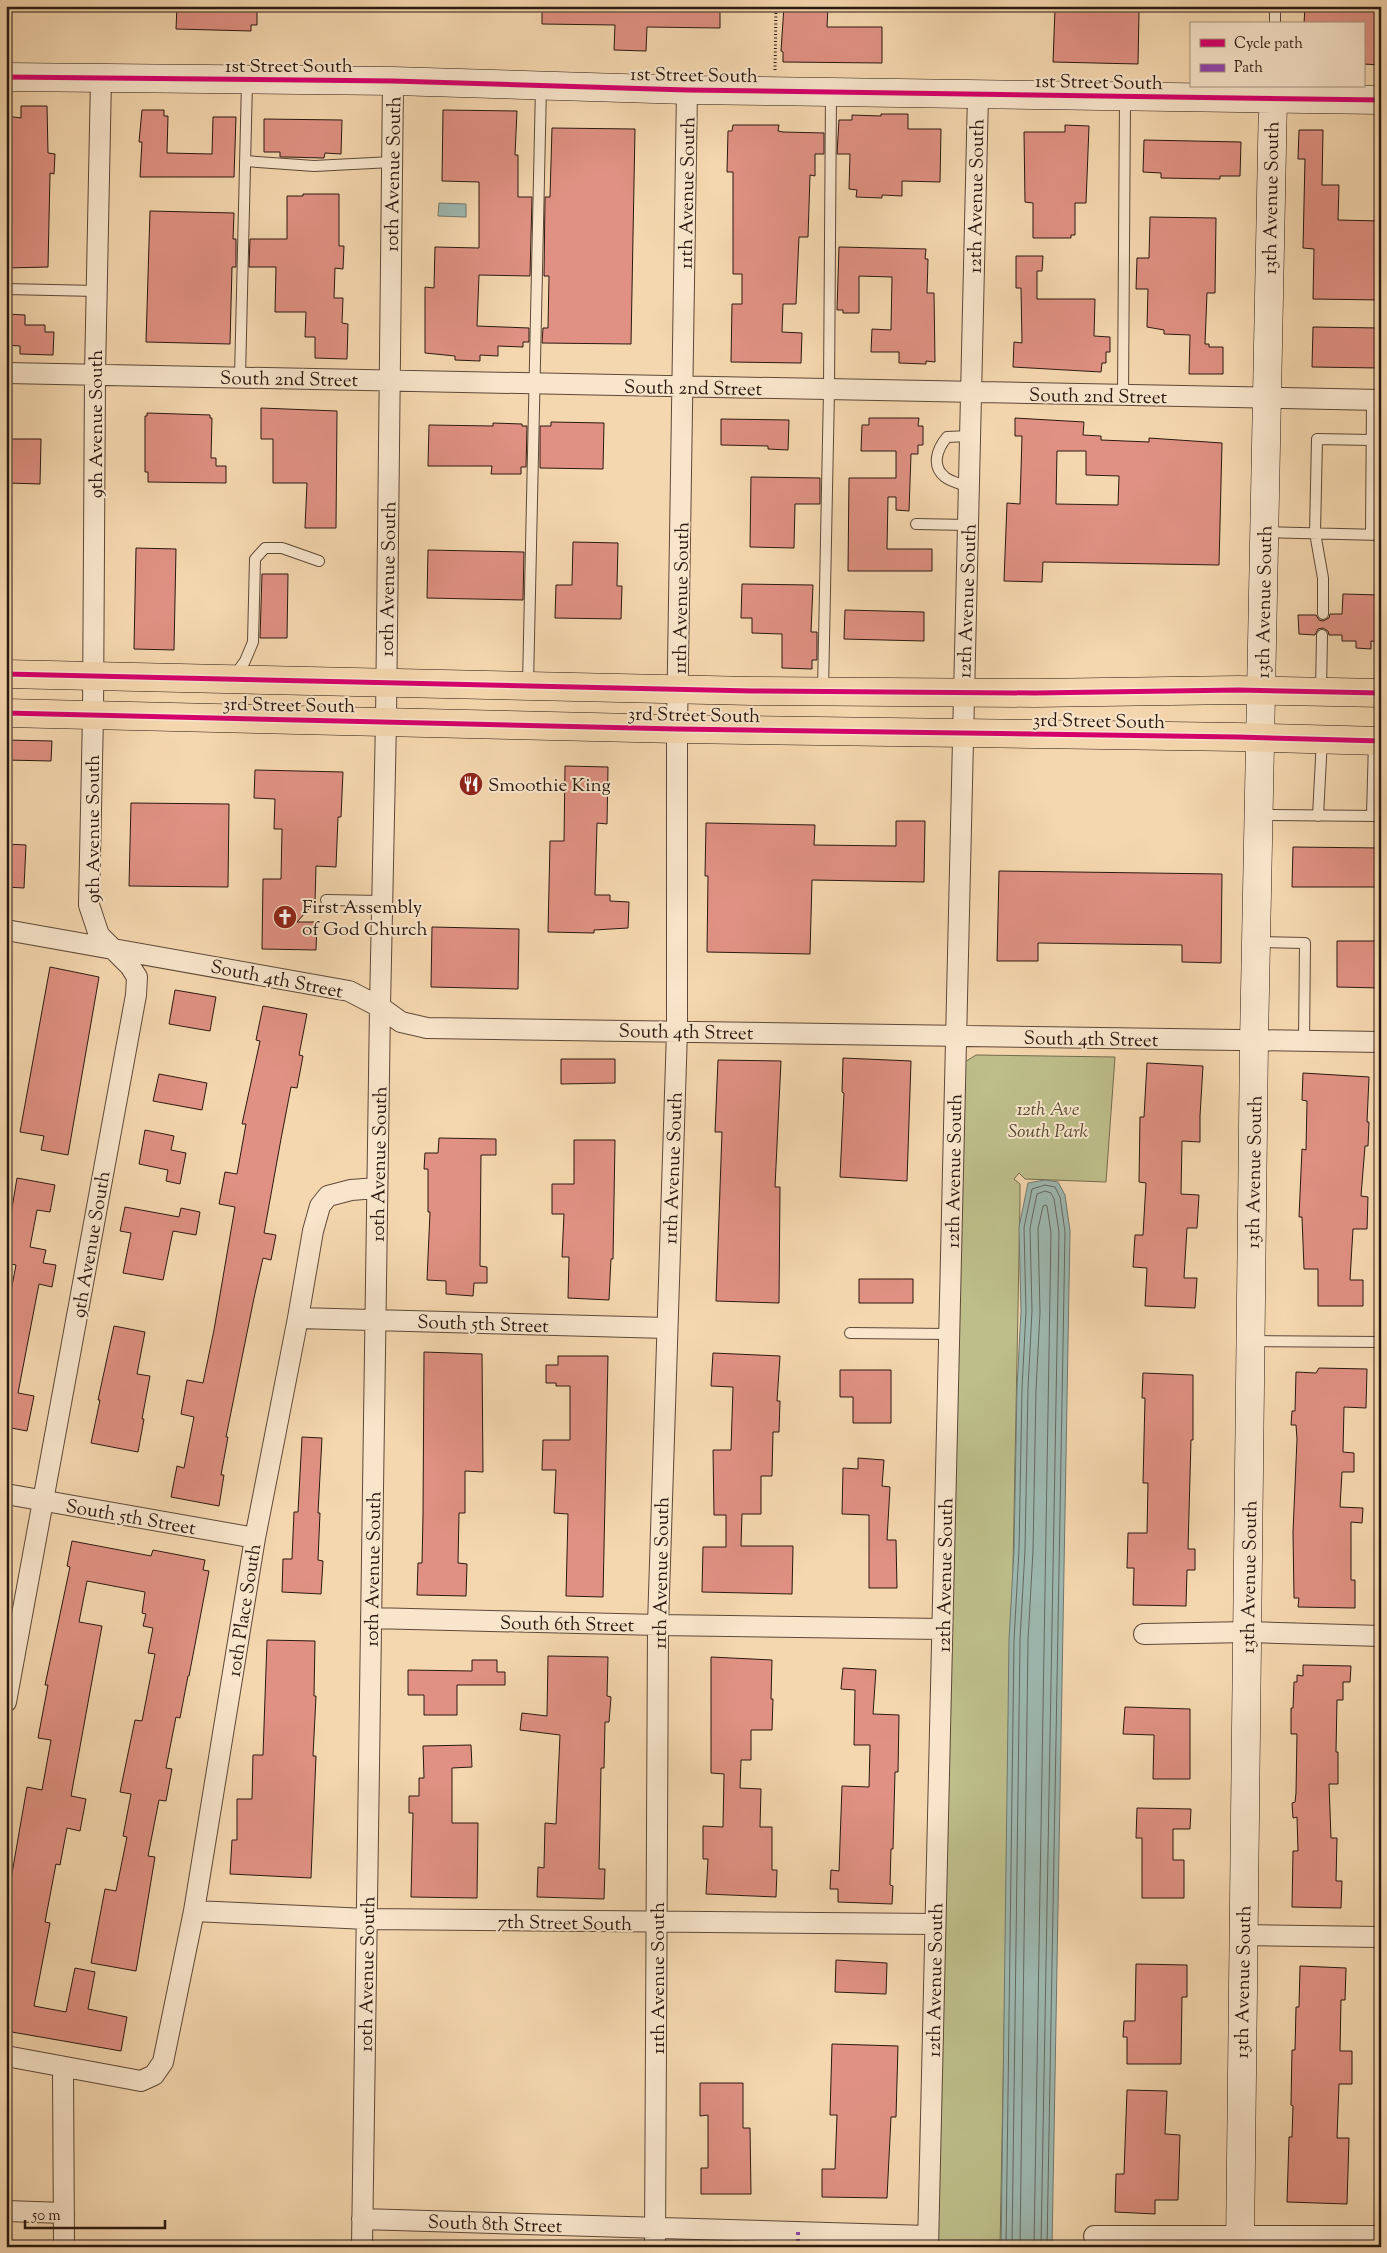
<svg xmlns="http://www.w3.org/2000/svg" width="1387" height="2253" font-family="'Sorts Mill Goudy',serif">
<rect width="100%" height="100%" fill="#f5d7af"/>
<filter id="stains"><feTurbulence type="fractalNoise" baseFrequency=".004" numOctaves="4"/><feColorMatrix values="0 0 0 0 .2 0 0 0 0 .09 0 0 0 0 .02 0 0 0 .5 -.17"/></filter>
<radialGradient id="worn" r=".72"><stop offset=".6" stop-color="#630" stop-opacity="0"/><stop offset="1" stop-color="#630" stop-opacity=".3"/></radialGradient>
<path fill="#bdbe8a" stroke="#746c4d" d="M976,1055L1115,1057L1106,1182L1025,1179L1019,1173L1014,1179L1020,1184V1203L1000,2247H934L960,1065Z"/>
<path fill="#9db8b0" stroke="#6f7870" d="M439,203L466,204V217L438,216Z
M1045,1180L1058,1182L1065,1195L1070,1231L1052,2247H1001L1009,1640L1014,1550L1017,1388L1021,1311L1019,1227L1028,1183Z"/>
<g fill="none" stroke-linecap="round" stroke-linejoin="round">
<path stroke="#646860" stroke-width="1" d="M1006,2247L1014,1640L1019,1550L1022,1388L1026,1311L1024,1228L1032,1189L1045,1185L1055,1187L1060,1197L1065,1232L1047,2247
M1012,2247L1020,1640L1025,1550L1028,1388L1032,1311L1030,1228L1037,1194L1045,1191L1051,1193L1054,1199L1059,1232L1041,2247
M1020,2247L1028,1640L1033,1551L1036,1389L1040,1312L1038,1229L1043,1206L1045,1205L1047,1206L1051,1233L1034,2247"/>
</g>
<path fill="#e09183" stroke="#2b1910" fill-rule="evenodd" d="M177,6H257V25H251V31L176,29Z
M542,6H720V28L647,27L646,51L614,50L615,25L542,24Z
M784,6H828L827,27H882V63L783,62V52L781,51Z
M1074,6H1119V10H1139L1138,64L1053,62L1055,9H1074Z
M1305,6H1381V65L1363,64V24H1304Z
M21,106H47L48,153L55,154L54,174L50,173L48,267L6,268V116L21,118Z
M142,110H164V116H168L167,153L212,154L213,117H236L234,177H140L142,142H139Z
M443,110L517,111L515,155H518V197H532L530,276L479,275L477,326L529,328V342H523V347L498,346V356L480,355V361L455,360V356L425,353V287L434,288L435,247L479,248V182L442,181Z
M881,114H908V129H941L940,182L902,181V196L882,195V198L856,197L857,190L849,189L850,154H837L839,120H852V115L881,116Z
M264,119L342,120L341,154L325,153L324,158L285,157H280V152H264Z
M733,125H779L778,131L783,132L824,133V154H815V176L810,175L808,237H799L796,304H783L782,332L802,333L801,363L731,362L732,304H742V274H733V172H727L728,131H732Z
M1065,125L1089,126L1086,203H1075V235H1071V238H1033V203L1025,202L1024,132H1065Z
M552,128L635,129L631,344L542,343L543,328H548L549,276H544L545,197H550Z
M1299,130H1323L1322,185H1339L1338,220L1381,221V300L1313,299L1314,249L1303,248L1305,159H1298Z
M1144,140L1241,142L1240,176H1220V179L1161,178V173L1143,172Z
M303,194H339V246H344L343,269L335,268L334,298H343L342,323L348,324L347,359L315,358V337H305L306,312H275L276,267H249L250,239H287V196H303Z
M150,211L234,213L233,239H236V267H232L230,344L146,342Z
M1150,217L1216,218L1215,293H1207L1205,344H1209V347H1223V374H1189L1190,335L1164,334V330L1147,327L1148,289H1136L1137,258H1149Z
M839,247L926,249L925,259H928L927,293H934L935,362L926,361V364L899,363V352H871L872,329L891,330L892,277L859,276V313H843V310H837Z
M1016,256H1043L1042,271H1037V299H1095L1094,336L1110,337V352H1106V363H1102L1101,372L1013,367L1014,342L1022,343L1021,288H1016Z
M6,314L25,315V325H45V332H54L53,355L20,354V346L6,345Z
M1313,327L1380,328V368L1312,367Z
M261,408L337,411L336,528H305L307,483H273V439H261Z
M147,413L210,415V418H212L211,458H216V466H226V483L148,482V472H145V416H147Z
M869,418H919L918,426H923V445H918V454H911L909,511L896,510V497H888L887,549H932V571H848L849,478H896V451H861L862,425H869Z
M1015,418L1084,422L1083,435L1101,436V440L1149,442V438L1222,443L1219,565L1043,562L1042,582L1004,581L1007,503L1020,504L1022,436H1015ZM1057,451H1086V475L1119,476L1118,505L1056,504Z
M721,419L789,420L788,450L768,449V446L721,445Z
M551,422L604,423L603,469L540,468V426H551Z
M493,423L522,424V426H527L526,467H521V474H491L492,466H428L429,425L493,426Z
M8,439H41L40,484L7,483Z
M751,477L820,478V504H795L794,548L750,547Z
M573,542L618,543L617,586H622L621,619L555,618L556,585H572Z
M136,548L176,549L174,650L134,649Z
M428,550L524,552L523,600L427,598Z
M262,574H288L287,638H260Z
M742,584L813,585L811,632H817V660H812V669L782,668V634L752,633V618H741Z
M1343,594L1381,595V642L1371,641V649L1356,648V641H1342V635H1329L1328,631L1323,628L1318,629L1315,635L1299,634L1298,615H1316L1319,620L1323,621L1329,618L1330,614H1342Z
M845,610L924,612V641L844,639Z
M6,740L52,741L51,761L6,760Z
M565,766L608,767L607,824L597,823L595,895H610V901L629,902L628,928L594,930V933L548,932L550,841H564Z
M255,770L343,772L341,817H338L336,867L316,866L315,902L297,922H317L316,950L262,949L263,879H281L282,829H274L275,799L254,798Z
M131,803L229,804L228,887L129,886Z
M896,821H925L924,882L812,880L810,954L707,952L708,876H705L706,823L815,825L814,845L896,846Z
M6,844L26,845L24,888L6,887Z
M1293,847L1381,848V887H1292Z
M999,871L1222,874L1221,963L1182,962V945L1038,943V961H997Z
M432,927L519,929L518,989L431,987Z
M1337,941H1381V988L1337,987Z
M50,967L99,977L68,1155L41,1150L44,1136L20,1132Z
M175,990L216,997L210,1031L169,1024Z
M263,1006L307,1014L299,1055L303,1056L297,1088L291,1087L281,1139L264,1233L276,1235L271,1260L263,1258L254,1298L226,1437H228L221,1475H224L219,1506L171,1497L177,1466L184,1468L194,1417L181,1414L187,1380L203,1383L214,1330L235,1207L219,1204L225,1172L237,1174L246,1124H242L260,1041L256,1040Z
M843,1058L911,1061L907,1181L840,1177L844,1093L842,1092Z
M561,1059H615V1083L561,1084Z
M718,1060L781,1061L775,1187H780L779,1303L716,1301L722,1132H715Z
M1147,1063L1203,1066L1200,1116V1142L1182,1141L1181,1194L1199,1195L1197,1228H1187L1184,1278H1197L1195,1308L1145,1306L1147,1268L1133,1267L1135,1235H1143L1146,1183L1139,1182L1140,1117H1144Z
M1303,1073L1369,1077L1367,1122H1369L1368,1146H1365L1361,1196L1368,1197L1367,1229H1353L1350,1280H1363V1306H1318V1269H1304L1302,1217H1299L1302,1149L1306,1150L1307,1101L1302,1100Z
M159,1074L207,1083L202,1110L153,1101Z
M145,1130L174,1136L171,1150L186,1153L180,1184L166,1181L168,1170L139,1164Z
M439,1138L496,1139V1155H481L480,1266L487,1267V1283H474L473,1296L446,1294V1281L427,1280L430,1212H428V1169H424L425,1153H438Z
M574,1140H615L613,1259H611L609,1300L568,1298L569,1257H562L564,1214H552V1184H574Z
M17,1178L55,1185L50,1212L37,1210L30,1247L46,1250L43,1263L56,1265L52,1287L39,1284L18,1393L34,1396L27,1431L6,1427V1306H8L16,1265L6,1263V1244Z
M125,1207L179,1217L181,1208L200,1212L196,1235L173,1231L163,1280L123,1273L131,1233L120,1231Z
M859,1279H913V1303H859Z
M114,1326L145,1332L137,1374L150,1376L142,1419H144L138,1452L91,1443L100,1400H98Z
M424,1352L482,1354L483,1472L465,1471V1513H459L458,1563L467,1564L466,1596L417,1595L418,1563H422L423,1515Z
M713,1353L780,1356L777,1401H780L779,1432H773L772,1476H761V1514H742L741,1546H793L792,1594L702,1592L703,1547H726V1515H714L713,1450H731L733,1387L711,1386Z
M558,1356H608L603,1597L566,1596L568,1514L554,1513L556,1470H542L543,1440H570V1386H556V1383H546V1365H558Z
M1319,1368L1367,1369L1366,1408L1344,1407L1343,1452L1354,1453V1472H1342L1340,1507L1363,1508L1362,1523L1351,1522V1580H1355V1608L1298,1607L1299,1598H1294L1293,1532L1297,1439L1296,1425H1291L1292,1411H1295L1296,1372L1316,1373Z
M840,1370H891V1423H853V1397H840Z
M1143,1373L1193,1375V1440H1191L1188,1549H1195V1570H1187L1186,1606L1133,1605L1134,1568H1127L1128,1533H1147L1148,1483H1143L1145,1398H1142Z
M302,1437L322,1438L318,1513H320L318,1560L323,1561L321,1594L282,1592L283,1559H292L294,1512H298Z
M858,1458L884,1460L882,1486L890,1487L887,1540H896L897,1588H869V1515L842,1514L843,1468L858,1469Z
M72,1541L151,1556L153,1550L205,1560L203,1570L209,1571L189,1676H188L180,1718L176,1717L166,1768L172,1769L166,1801L159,1800L148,1856L155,1857L136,1971L91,1963L105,1889L116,1891L127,1837L123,1836L131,1794L120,1792L135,1720L142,1721L155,1654L148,1653L153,1628L143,1626L146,1614L142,1613L145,1592L87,1581L79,1622L102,1626L71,1796L86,1799L80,1831L67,1828L60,1865L56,1864L45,1922L50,1923L34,2006L66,2012L75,1968L95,1972L88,2009L127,2017L121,2051L6,2031V1923L10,1903L7,1902L27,1787L42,1790L51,1740L38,1738L48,1685H45L70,1567L67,1566Z
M267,1640L315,1641L314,1696H316L313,1756H316L311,1878L230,1874L232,1840H237V1799H252L253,1755H263Z
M548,1656L608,1657L607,1696L611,1697L609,1722H605L604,1768H601L600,1825L599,1869H605L604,1899L537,1897L538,1867L544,1868L545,1823L556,1824L560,1735L520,1730L522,1713L547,1716Z
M711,1657L772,1660L771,1699H773L772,1730H751V1760H741L740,1788L761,1789L760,1827H772V1870H777L776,1897L706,1894L708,1859H703V1826L723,1827L724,1774L711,1773Z
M472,1660H497V1672H505V1685H457V1715H424V1695H408V1670L472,1671Z
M1303,1665L1351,1666L1350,1682H1343V1700H1337L1336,1752H1338V1784H1329L1331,1838H1337L1336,1881H1342L1341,1908L1292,1907L1293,1851H1298L1297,1817L1293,1818L1292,1803L1295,1802L1296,1793L1297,1734H1291V1708H1293L1294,1682H1297V1675L1303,1676Z
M843,1668L876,1670L873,1714L899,1715L898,1772H895L893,1849H891L890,1885L893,1886L892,1904L838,1902V1889H830L831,1870L839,1871L842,1786L869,1787L870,1745H854L855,1690L841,1689Z
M1125,1707L1190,1709V1779H1153L1154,1735L1123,1734Z
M471,1745L472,1767L452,1768V1823H478L477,1898L411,1897L413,1813H409V1796H419V1778H424L423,1746Z
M1137,1808L1191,1809L1190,1829H1173V1860H1184V1898H1142V1838H1136Z
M836,1960L887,1963L886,1994L835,1992Z
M1136,1964L1187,1965V1997H1182L1181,2064H1127V2037H1123L1124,2021H1135Z
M1300,1966L1346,1968L1345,2000H1341L1340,2051H1352V2084H1339L1337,2138H1349L1347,2204L1287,2202L1289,2137H1292L1293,2106L1291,2105L1292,2050H1295L1296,2007H1299Z
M832,2044L898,2046L896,2117H891L887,2198L822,2197V2169H835L837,2115H830Z
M700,2083H743V2128H750L751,2194H701V2168H708V2115L700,2116Z
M1127,2090L1167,2091L1165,2134L1180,2135L1178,2200H1155V2214L1115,2212L1116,2174H1124Z"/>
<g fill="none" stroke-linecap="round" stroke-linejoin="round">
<g stroke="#5e4838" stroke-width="12">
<path id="lane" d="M1275,24V6
M245,161L314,166L392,162
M6,289L97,291
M240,377L247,81
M1123,396L1125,97
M969,487C962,484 951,482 945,477C931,466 937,449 947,437L970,436
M916,524L968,525
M1265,532L1381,535
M1371,534L1372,399
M1323,614V578L1315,533L1317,439L1372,440
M235,675L245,661L253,642L255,559L265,548H282L319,561
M528,684L541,86
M823,690L829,390L831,92
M1321,691L1322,635
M1260,815L1381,816
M1318,816L1322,739
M1372,816L1374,742
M326,900L382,901
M1257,942L1305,943L1304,1041
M850,1333L949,1334
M1252,1341L1381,1342"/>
</g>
<g stroke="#5e4838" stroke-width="22">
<path id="street" d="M6,373L1381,400
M6,930L349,991L380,1007L401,1022L427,1028L1381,1042
M298,1318L667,1328
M6,1494L255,1538
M371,1618L658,1625L942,1629
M1144,1634L1248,1632L1381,1636
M6,1702L136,995L137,977L130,966L99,935L89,905L93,715L95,374L101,78
M194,1911L367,1919L935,1924
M1242,1935L1381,1937
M6,2056L141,2081L154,2075L163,2062L194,1911L255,1538L298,1318L313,1231L320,1206L328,1196L351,1190L377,1188
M63,2068L64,2247
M6,2211L64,2213
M362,2219L928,2236
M1094,2236H1381
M362,2247L380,1007L386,721L393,81
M655,2247L658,1625L677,1031V729L687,90
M928,2247L978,94"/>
</g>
<g stroke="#2b1910" stroke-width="29">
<path id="secondary" d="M6,77L393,81L687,90L1381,100
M1240,2247L1254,1041L1273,98"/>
</g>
<g stroke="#2b1910" stroke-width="29">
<path id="primary" d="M6,674L752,691L1035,693L1238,690L1381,693
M6,713L677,729L1238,737L1381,741"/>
</g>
<path stroke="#2b1910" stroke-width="3" stroke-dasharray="1 2.5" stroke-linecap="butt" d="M775,70L776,6"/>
<use href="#lane" stroke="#f8e5cb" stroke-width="10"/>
<use href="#street" stroke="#f8e5cb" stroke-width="20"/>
<use href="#secondary" stroke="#f8e5cb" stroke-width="28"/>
<use href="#primary" stroke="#f5d7af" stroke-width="28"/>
<path stroke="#8e44ad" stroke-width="4" stroke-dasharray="8 4" stroke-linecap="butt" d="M798,2247V2232"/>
<g stroke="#f8e5cb" stroke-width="8">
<path id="cycleway" d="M6,77L393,81L687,90L1381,100
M6,674L752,691L1035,693L1238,690L1381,693
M6,713L677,729L1238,737L1381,741"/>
</g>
<use href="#cycleway" stroke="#d6006c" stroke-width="5"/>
</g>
<defs>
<g id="restaurant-disc" transform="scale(1.25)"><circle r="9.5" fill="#8f2418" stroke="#f8e5cb"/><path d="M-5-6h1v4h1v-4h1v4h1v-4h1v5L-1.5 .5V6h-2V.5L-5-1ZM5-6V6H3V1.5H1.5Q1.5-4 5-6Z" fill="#fff"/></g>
<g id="church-disc" transform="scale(1.25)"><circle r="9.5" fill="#8f2418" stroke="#f8e5cb"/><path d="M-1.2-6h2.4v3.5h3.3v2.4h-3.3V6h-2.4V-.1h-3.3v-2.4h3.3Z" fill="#fff"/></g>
</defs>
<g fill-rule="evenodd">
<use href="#restaurant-disc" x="471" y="784"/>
<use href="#church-disc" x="285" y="917"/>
</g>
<g text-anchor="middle" stroke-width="4" stroke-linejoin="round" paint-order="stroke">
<g font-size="19" fill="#2b1910" stroke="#f8e5cb">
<text x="289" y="72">1st Street South</text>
<text transform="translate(694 74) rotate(1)" y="7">1st Street South</text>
<text transform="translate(1099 81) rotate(1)" y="7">1st Street South</text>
<text transform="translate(392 174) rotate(-89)" y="7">10th Avenue South</text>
<text transform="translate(686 193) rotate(-89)" y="7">11th Avenue South</text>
<text transform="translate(975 196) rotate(-89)" y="7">12th Avenue South</text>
<text transform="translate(1270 198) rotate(-89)" y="7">13th Avenue South</text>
<text transform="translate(289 378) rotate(1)" y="7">South 2nd Street</text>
<text transform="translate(693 387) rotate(1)" y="7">South 2nd Street</text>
<text transform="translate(1098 395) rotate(1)" y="7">South 2nd Street</text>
<text transform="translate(95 424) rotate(-90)" y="7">9th Avenue South</text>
<text transform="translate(387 579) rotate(-89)" y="7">10th Avenue South</text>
<text transform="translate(680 598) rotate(-89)" y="7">11th Avenue South</text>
<text transform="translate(966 601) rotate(-88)" y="7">12th Avenue South</text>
<text transform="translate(1263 602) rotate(-89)" y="7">13th Avenue South</text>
<text transform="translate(289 704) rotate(1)" y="7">3rd Street South</text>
<text transform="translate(694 714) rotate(1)" y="7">3rd Street South</text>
<text transform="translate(1099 720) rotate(1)" y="7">3rd Street South</text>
<text transform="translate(92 829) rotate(-90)" y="7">9th Avenue South</text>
<text transform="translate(277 978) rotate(11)" y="7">South 4th Street</text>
<text transform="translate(686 1031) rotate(1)" y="7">South 4th Street</text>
<text transform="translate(1091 1038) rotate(1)" y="7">South 4th Street</text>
<text transform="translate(378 1164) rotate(-89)" y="7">10th Avenue South</text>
<text transform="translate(672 1168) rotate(-88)" y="7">11th Avenue South</text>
<text transform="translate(953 1171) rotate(-89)" y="7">12th Avenue South</text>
<text transform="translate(1253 1172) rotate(-89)" y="7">13th Avenue South</text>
<text transform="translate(90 1244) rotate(-80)" y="7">9th Avenue South</text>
<text transform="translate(483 1323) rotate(2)" y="7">South 5th Street</text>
<text transform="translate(131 1516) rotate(10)" y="7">South 5th Street</text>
<text transform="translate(372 1569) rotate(-89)" y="7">10th Avenue South</text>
<text transform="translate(660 1573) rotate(-89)" y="7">11th Avenue South</text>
<text transform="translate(944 1575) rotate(-89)" y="7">12th Avenue South</text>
<text transform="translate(1248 1577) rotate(-89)" y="7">13th Avenue South</text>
<text transform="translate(243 1610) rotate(-81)" y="7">10th Place South</text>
<text transform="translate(567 1623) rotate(1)" y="7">South 6th Street</text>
<text transform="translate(565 1922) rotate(1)" y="7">7th Street South</text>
<text transform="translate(366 1974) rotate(-89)" y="7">10th Avenue South</text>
<text transform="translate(657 1978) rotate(-90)" y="7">11th Avenue South</text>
<text transform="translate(934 1980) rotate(-89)" y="7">12th Avenue South</text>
<text transform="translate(1242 1982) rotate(-89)" y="7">13th Avenue South</text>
<text transform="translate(495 2223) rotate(2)" y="7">South 8th Street</text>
</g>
<g font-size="19" fill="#2b1910" stroke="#f8e5cb" text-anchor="start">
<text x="488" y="791">Smoothie King</text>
<text x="302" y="913">First Assembly<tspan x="302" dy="22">of God Church</tspan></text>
</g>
<g font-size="19" font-style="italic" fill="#574b35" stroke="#f8e5cb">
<text x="1048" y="1115">12th Ave<tspan x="1048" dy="22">South Park</tspan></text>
</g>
</g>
<rect width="1387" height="2253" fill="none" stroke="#f5d7af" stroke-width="25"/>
<rect x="8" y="8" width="1372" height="2238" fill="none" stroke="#2b1910" stroke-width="2.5"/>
<rect x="12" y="12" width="1362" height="2228" fill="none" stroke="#2b1910"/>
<rect x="1190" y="22" width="175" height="65" fill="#f8e5cb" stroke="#a69380"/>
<rect x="1200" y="39" width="25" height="8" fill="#d6006c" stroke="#a69380"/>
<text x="1234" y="48" font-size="15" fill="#2b1910">Cycle path</text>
<rect x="1200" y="64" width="25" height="8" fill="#8e44ad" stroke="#a69380"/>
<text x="1234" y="72" font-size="15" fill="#2b1910">Path</text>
<path d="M25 2220v8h140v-8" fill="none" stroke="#2b1910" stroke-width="2.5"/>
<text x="32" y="2220" font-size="15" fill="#2b1910" stroke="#f8e5cb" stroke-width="4" paint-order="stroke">50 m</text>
<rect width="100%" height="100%" filter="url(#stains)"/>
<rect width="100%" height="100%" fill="url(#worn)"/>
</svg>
